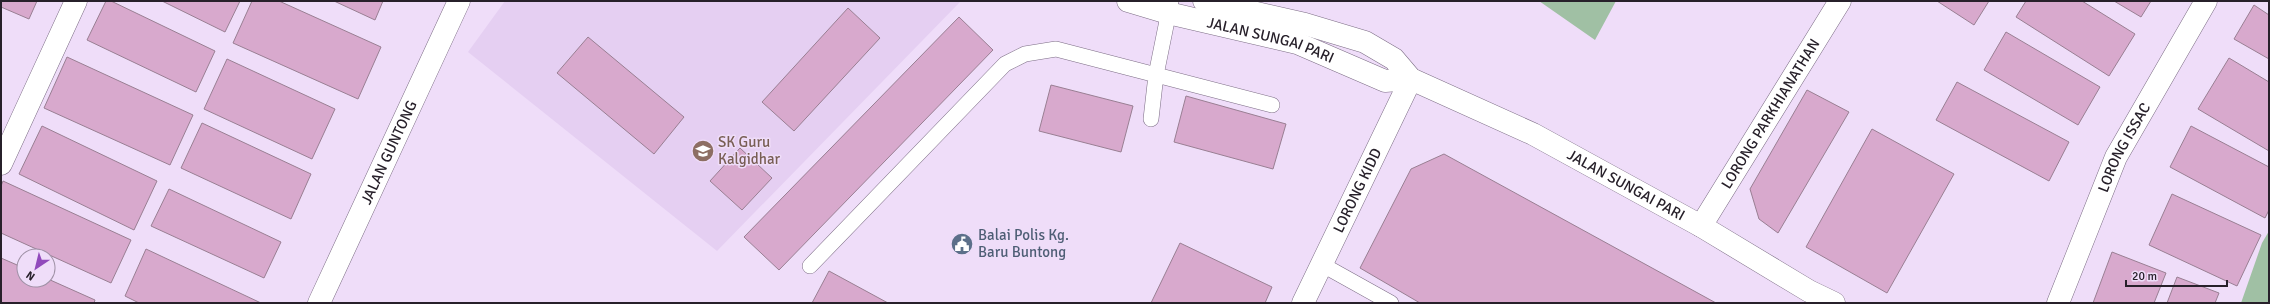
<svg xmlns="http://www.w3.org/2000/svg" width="2270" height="304" font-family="Signika,sans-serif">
<rect width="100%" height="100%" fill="#efddf9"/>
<path fill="#e5cff2" d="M505,1H961L717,251L468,52Z"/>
<path fill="#a0c0a4" d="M1539,1H1616L1595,40Z
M2269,231V303H2241L2262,243Z"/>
<path fill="#d8a9cd" stroke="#997f93" d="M1,1H37L29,19L1,7Z
M106,1H111L215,51L196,92L87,40Z
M162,1H240L225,32Z
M252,1H279L381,47L358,99L233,43Z
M334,1H383L375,20Z
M1937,1H1989L1974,25Z
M2026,1H2082L2135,34L2109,76L2016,17Z
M2114,1H2151L2141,17Z
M2254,5L2269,15V59L2234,39Z
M848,8L880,38L794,131L762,102Z
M959,17L993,50L779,270L744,237Z
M2006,32L2100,87L2078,125L1984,70Z
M588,37L684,117L654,154L557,73Z
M67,57L193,115L170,165L44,108Z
M2229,58L2269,82V151L2198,109Z
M227,59L335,109L312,159L204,109Z
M1957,82L2069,142L2049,181L1936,120Z
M1051,85L1133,106L1121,152L1039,131Z
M1807,90L1849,112L1778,233L1759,219L1750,189Z
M1186,96L1286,124L1273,169L1174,142Z
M202,123L311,174L291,219L181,168Z
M42,126L157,181L134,230L19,174Z
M2191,126L2269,167V210L2265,218L2170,167Z
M1872,129L1954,174L1887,293L1806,247Z
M740,148L772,178L742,210L710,181Z
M1444,154L1716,303H1420L1360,268L1411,169Z
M3,181L131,240L111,283L1,233V186Z
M169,189L281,242L264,278L151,226Z
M2172,194L2261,235L2237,286L2149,245Z
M1180,243L1272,287L1265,303H1151Z
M146,249L261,303H139L125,296Z
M2112,252L2166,273L2154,303H2093Z
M1,258L24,268V280L48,279L95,300L94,303H1Z
M829,271L888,303H812Z
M2177,277L2219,293L2215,303H2167Z"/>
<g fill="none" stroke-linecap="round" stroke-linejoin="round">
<g stroke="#7c6d85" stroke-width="16">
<path id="service" d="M1151,119L1156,75L1171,1
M1321,264L1391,303
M810,266L1005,64L1025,54L1056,49L1272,105"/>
</g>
<g stroke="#7c6d85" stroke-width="23">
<g id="minor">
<path d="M1,164L76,1"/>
<path id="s1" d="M1701,226L1840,1"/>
<path id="s2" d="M1303,303L1411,79"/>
<path id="s3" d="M2058,303L2116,157L2206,1"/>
</g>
</g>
<g stroke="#7c6d85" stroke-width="23">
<g id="tertiary">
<path id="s4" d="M319,303L459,1"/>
</g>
</g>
<g stroke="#7c6d85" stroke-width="23">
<g id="secondary">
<path id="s5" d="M1128,1L1168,13L1297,43L1385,81L1411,79"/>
<path id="s6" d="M1204,1L1305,24L1365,42L1394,59L1411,79L1533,134L1701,226L1809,291L1834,303"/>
</g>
</g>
<use href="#service" stroke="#fff" stroke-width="15"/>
<use href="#minor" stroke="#fff" stroke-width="22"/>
<use href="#tertiary" stroke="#fff" stroke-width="22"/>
<use href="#secondary" stroke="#fff" stroke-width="22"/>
</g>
<defs>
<g id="school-disc" transform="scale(1.15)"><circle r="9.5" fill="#8d6e63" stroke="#efddf9"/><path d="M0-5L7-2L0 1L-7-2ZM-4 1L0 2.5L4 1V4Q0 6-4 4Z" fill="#fff"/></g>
<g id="civic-disc" transform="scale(1.15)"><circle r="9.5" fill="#5c6f8a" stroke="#efddf9"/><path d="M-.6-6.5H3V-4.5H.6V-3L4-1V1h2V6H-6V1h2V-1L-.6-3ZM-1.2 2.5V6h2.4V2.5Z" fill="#fff"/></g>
</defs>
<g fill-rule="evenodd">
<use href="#school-disc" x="703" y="151"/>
<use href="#civic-disc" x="962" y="244"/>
</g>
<g text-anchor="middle" stroke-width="3" stroke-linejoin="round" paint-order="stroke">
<g font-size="15" fill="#27202a" stroke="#efddf9">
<text dy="5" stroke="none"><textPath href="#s5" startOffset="148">JALAN SUNGAI PARI</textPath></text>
<text dy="5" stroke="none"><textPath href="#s1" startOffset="132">LORONG PARKHIANATHAN</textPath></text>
<text dy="5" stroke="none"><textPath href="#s3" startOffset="169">LORONG ISSAC</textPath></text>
<text dy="5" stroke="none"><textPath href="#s4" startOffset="166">JALAN GUNTONG</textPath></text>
<text dy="5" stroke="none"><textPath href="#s6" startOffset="466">JALAN SUNGAI PARI</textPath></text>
<text dy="5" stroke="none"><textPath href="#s2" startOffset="125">LORONG KIDD</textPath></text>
</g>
<g font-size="15" fill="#785e54" stroke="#efddf9" text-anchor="start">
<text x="718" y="147">SK Guru<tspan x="718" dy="17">Kalgidhar</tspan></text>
</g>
<g font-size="15" fill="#4e5e75" stroke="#efddf9" text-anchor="start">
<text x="978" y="240">Balai Polis Kg.<tspan x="978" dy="17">Baru Buntong</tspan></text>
</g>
</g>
<rect width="2270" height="304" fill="none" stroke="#27202a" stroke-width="4"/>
<g transform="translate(36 268) rotate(215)"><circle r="19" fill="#efddf9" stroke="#9f91a6"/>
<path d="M0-3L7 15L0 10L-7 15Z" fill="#9149bc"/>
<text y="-6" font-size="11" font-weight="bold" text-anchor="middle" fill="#27202a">N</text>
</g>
<path d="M2126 280v6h101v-6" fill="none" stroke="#27202a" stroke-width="2"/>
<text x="2132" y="280" font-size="12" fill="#27202a" stroke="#efddf9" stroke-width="3" paint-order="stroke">20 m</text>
</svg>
